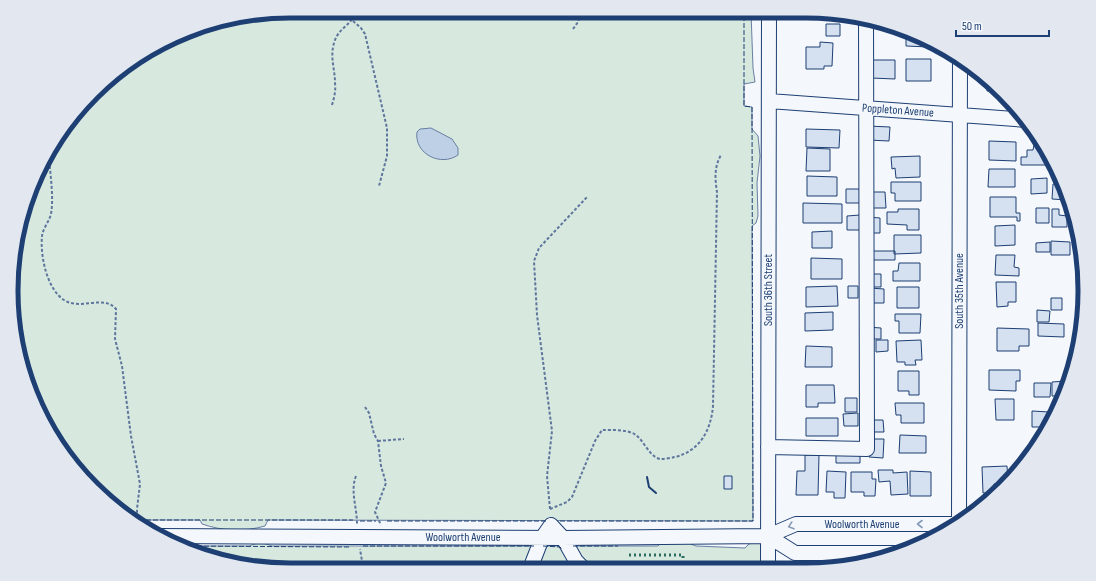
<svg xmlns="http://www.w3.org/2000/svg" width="1096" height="581" font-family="'Sofia Sans Condensed',sans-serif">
<rect width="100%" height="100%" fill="#f4f7fb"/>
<path fill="#d7e8df" stroke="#687fa3" d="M291,11L751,12L753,68L755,82L744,84V106L752,107V129L758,136L760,156L757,183L758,216L756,223L752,226L753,521L268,520L265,526C244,532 222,531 202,524L200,520H135L81,475L32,398L12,309L20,218L58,135L120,69L200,26Z
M662,542L688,543L696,546L745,548L749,544L758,542L765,547L767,568L272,569L218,560L183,546H250C256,542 266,543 272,546H658Z"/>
<path fill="#bed0e5" stroke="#687fa3" d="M431,128L452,139L458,148V155C441,167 414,154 417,132L420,129Z"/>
<path fill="#d5e0f0" stroke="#1d3f73" d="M801,12H824L825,14L801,15Z
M826,24H840V36H826Z
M906,32L930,42L929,47L906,46Z
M820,42L833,43L832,66H824V69H806V47H820Z
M906,59H931V81H906Z
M871,60H895V79L871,78Z
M984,76L996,87L995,91H987V86H984Z
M868,126L890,127L889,141L868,140Z
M806,129L840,130L839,148L806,147Z
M989,141L1016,142V161L989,160Z
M1034,145H1042L1046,150V165H1021V157H1027V150H1033Z
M807,148L830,149V171H806Z
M920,156V177L896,178L895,168L892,169L891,157Z
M989,169H1015V187H988Z
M807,176L837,177V196H807Z
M1047,178V193L1031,194V179Z
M891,182H921V201H895V193H891Z
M1053,184H1063L1067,200L1052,199Z
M846,189H861L860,203H846Z
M871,192H885L886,208H871Z
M990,197H1016V213H1020V221H1017V217H990Z
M803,203L842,204V223H803Z
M1036,208H1049V223H1036Z
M898,209H919V230H907V225L887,224V212H898Z
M1052,209H1059V215L1067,216V227H1052Z
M860,215V230H847V216Z
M868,217L880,218V233H867Z
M1015,225V245L995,246V226Z
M1074,229H1077L1079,242L1073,241Z
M832,231V248H812V232Z
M894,235H921V253L894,254Z
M1051,241L1070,242V255H1051Z
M1050,242V252H1036V243Z
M869,251H895V260H869Z
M996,255H1015L1014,267L1019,268V276L995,275Z
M811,258L842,259V279H811Z
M899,263H920V281H893V271H898Z
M867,274H881V287H867Z
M996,282H1016V302H1008V306L997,307Z
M837,286L838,306L806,307V287Z
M848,286H858V298H848Z
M897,287H919V308H897Z
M870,288L884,289V303H869Z
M1051,298H1062V310H1051Z
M1037,310L1050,311L1049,322H1037Z
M833,312V330L805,331V313Z
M1076,313H1083L1082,330H1076Z
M895,314H921L920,333H899V321H895Z
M1038,323L1064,324V337L1038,336Z
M867,327L881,328V339H867Z
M997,328L1029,329V346H1019V351H997Z
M876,340H888V351L876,352Z
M921,340L922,360H915L916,365H905V362H897L896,341Z
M806,346L832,347V367H805Z
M989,370H1020V381H1016V391L989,390Z
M898,371H919V395H909V391H898Z
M1066,381V388L1063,396H1052V382Z
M1034,383H1051L1050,397H1034Z
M806,385H834L835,403H818V407H806Z
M845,398H857V412H845Z
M995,399H1014V420H996Z
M895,403H924V423H901V415H896Z
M1032,411L1049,412V427H1032Z
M858,413V426H844L843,414Z
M806,418H838V436H806Z
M870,420H883L884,432H870Z
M900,435L926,436V453H899Z
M869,439H884L883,458L869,457Z
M836,451H860V463H836Z
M805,455H819L818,495H796L797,471H805Z
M1007,466L1008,482L1004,488H1002V484H994V493H983L982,467Z
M878,470H893V473L907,472L908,494L891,495L890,481L879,482Z
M827,471L846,472L845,498H834V492H826Z
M910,471L931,472V496H910Z
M851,472H872V479H876L875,496H864V492H851Z
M724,476H732V489H724Z"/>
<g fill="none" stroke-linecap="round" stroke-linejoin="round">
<g stroke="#1d3f73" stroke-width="16">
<path id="minor" d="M769,101L1027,120
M768,447L867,449L866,19
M959,524L960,59
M159,536L563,538L768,536L796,524H959
M768,536L795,553H900
M768,568L769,12
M530,569L542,538L551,525L563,538L576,561L583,568"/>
</g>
<path stroke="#5e769c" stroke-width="2" stroke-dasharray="3 2" stroke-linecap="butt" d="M353,21L361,28L365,34L387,128V156L379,186
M573,29L578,22L581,11
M332,105C334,98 336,91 335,83C335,68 329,56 335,40C340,27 351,26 356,11
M49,156C50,174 54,196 51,214C49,222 43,228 42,236C40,256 47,289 64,300C81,311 103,294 116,309L115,339L122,366L131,436L140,484L137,509V521
M365,407L369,413L374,434L378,441L381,466L386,483L375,512L381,525
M378,441L404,439
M356,476C350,491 357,507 357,524
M550,509L567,502L572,497L595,441L602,430C612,430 627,429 636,435C644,441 649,456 660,459C665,459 671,458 675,457C700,451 711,430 713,406L717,192C715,179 714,167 721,155
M550,509L547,476L552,431L537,315L534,261L539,248L588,196
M359,569L362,561L360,549"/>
<use href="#minor" stroke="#f4f7fb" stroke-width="14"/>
<path stroke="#2c6c60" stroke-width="3" stroke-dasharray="2 3" stroke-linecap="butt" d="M629,555H683V568"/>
<path stroke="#1d3f73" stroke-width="1" stroke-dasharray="5 2" stroke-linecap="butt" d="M146,520H353
M360,521H376
M387,521H547
M560,521H753L752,107L744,106V11
M183,546L350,547
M363,546H534
M543,546L560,547L562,549
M573,546H618"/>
<path stroke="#1d3f73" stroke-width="2" d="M647,477L649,487L656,493"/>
</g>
<defs><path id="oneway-chevron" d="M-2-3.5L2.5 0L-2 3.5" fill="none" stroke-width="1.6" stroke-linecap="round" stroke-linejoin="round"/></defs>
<g stroke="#889bb7">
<use href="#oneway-chevron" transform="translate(920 524) rotate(180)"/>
<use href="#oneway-chevron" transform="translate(791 526) rotate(161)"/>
</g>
<g text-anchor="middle" stroke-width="3" stroke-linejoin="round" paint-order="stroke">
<g font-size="12" fill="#1d3f73" stroke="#f4f7fb">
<text transform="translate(898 110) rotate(4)" y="4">Poppleton Avenue</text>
<text transform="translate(768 290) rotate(-90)" y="4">South 36th Street</text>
<text transform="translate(959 291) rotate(-90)" y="4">South 35th Avenue</text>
<text x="862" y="528">Woolworth Avenue</text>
<text x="463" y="541">Woolworth Avenue</text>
</g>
</g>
<path d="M0 0H1096V581H0ZM290 18H806A272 272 0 0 1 1078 290V291A272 272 0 0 1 806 563H290A272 272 0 0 1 18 291V290A272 272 0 0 1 290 18Z" fill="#e3e8f0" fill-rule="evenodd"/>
<path fill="none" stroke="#1d3f73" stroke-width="5" d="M290 18H806A272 272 0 0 1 1078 290V291A272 272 0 0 1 806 563H290A272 272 0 0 1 18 291V290A272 272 0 0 1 290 18Z"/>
<path d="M956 30v6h93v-6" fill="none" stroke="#1d3f73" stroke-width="2"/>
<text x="962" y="30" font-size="12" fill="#1d3f73" stroke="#f4f7fb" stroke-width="3" paint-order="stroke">50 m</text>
</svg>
